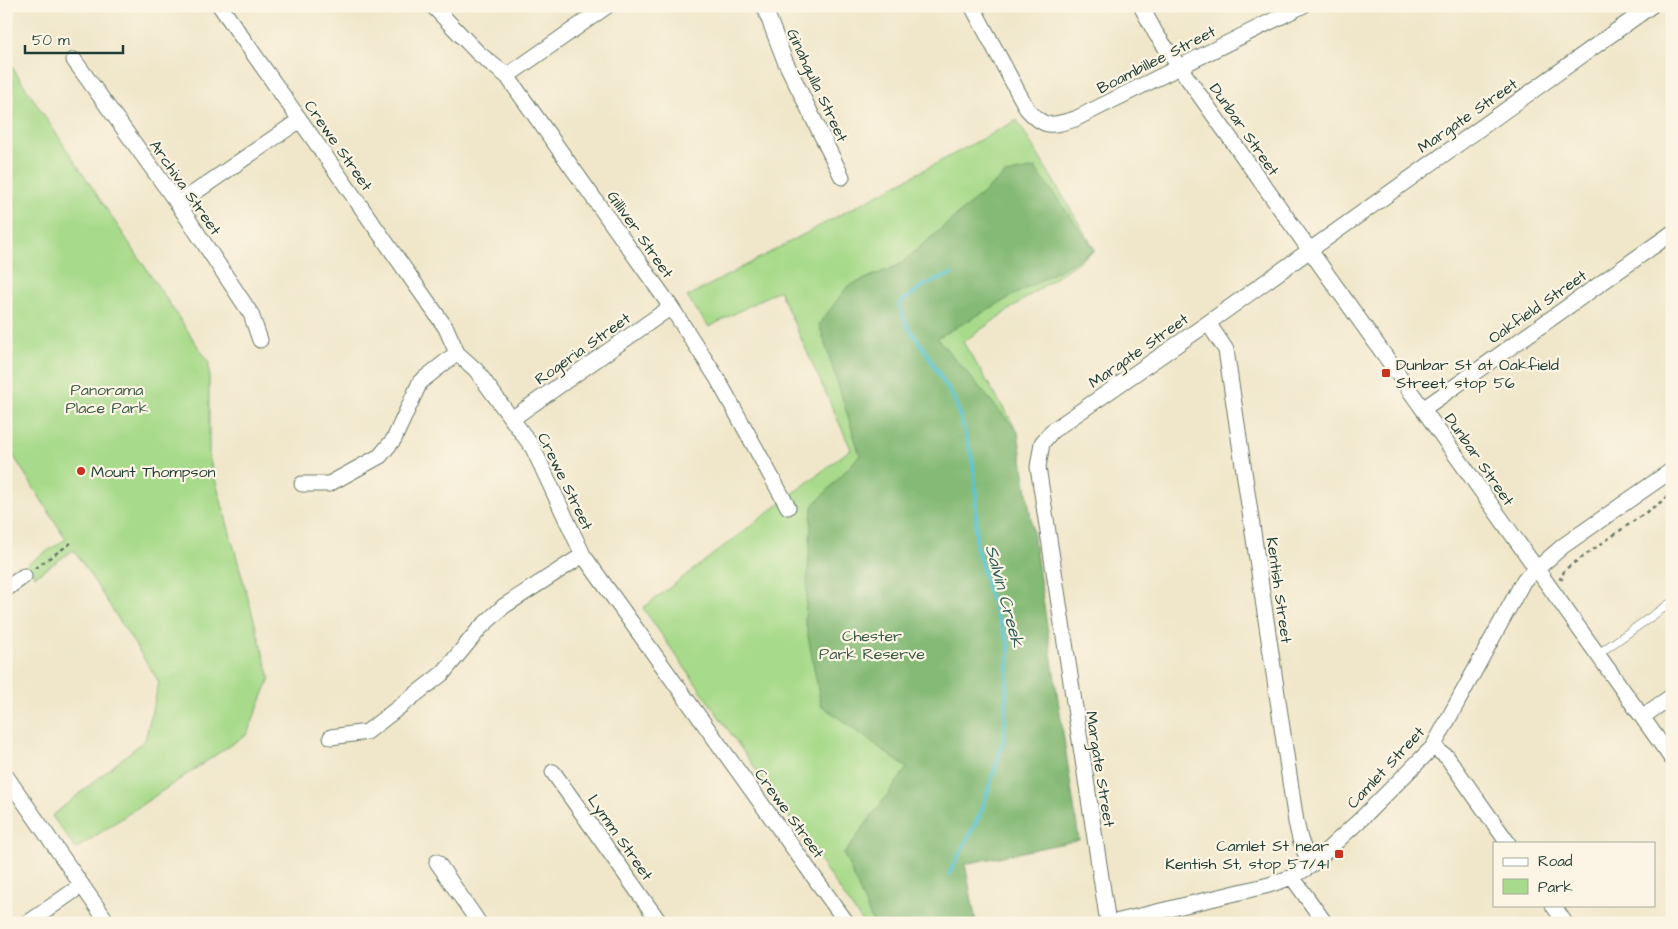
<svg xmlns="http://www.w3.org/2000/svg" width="1678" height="929" font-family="'Architects Daughter',sans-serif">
<rect width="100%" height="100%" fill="#fcf5e5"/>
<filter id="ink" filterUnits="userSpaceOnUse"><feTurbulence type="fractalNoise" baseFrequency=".02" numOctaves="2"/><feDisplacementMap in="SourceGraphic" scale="10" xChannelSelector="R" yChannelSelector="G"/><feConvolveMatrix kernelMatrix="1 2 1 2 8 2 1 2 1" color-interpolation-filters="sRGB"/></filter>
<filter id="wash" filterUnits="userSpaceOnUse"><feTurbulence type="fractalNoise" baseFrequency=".0096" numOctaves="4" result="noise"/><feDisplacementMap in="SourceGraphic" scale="20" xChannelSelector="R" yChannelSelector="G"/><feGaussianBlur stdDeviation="1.12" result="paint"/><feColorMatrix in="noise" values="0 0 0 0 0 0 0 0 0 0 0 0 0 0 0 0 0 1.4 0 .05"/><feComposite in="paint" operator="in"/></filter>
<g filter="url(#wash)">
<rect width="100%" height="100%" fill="#f0e7ca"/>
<path fill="#a7da8a" stroke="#638c5f" d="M6,58L209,363V457L270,678L247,734L76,849L52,816L145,740L159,682L74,550L35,576L27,564L66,539L6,444Z
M1017,120L1095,250L963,342L1018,432L1019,842L965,864L976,923H863L643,608L851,449L779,290L709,327L687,297Z"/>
<path fill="#85ba76" stroke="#527c55" d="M1035,168L1095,250L937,338L1018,432L1079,840L965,864L976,923H873L844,854L907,768L821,705L805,620L812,507L860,455L819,324L848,286L899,265L1005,174Z"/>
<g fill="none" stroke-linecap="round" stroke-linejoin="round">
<path stroke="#55c2cf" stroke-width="4" d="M949,874L980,815L1004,740L1009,646L988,590L976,545V490L972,458L956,403L925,350L907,326L899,304L923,286L952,274"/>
</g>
</g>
<g filter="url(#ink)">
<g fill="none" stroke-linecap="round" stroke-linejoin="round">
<g stroke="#687868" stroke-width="9">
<path id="lane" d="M1598,654L1672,602"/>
</g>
<g stroke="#687868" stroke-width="17">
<path id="street" d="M220,6L446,328L457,353L476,370L533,448L583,555L847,923
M433,6L478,53L507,76L671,307L717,378L788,507
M764,6L785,61L842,177
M972,6L1027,109C1044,129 1052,126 1075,119L1302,6
M1141,6L1156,34L1672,759
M74,60L178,204L251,314L260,340
M507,76L607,6
M178,204L300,120
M1208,323L1226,350L1296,822L1300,839L1310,866
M1423,409L1672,233
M513,418L671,307
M302,484H329L380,456L394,439L420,382L457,353
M6,589L24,576
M1642,717L1672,696
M331,737L367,732L443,673L480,628L504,606L583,555
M1433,747L1447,757L1508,843
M553,772L660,923
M6,776L108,923
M437,862L479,923
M1292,877L1325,923
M1553,905L1565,923
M28,923L82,885
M1108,923L1038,467L1042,443L1052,431L1208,323L1651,6
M1111,923L1269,885L1292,877L1310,866L1362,818L1433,747L1524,580L1563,546L1672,470"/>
</g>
<path stroke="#687868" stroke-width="2.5" stroke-dasharray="4 4" stroke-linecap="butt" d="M35,568L71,543
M1559,578L1562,579L1564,570L1672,494"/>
<use href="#lane" stroke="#fff" stroke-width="8"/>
<use href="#street" stroke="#fff" stroke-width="15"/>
</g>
</g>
<g fill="#c8321e" stroke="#fcf5e5" stroke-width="2">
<rect x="1381" y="368" width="10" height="10" rx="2.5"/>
<circle cx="81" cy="471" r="5"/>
<rect x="1334" y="849" width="10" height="10" rx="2.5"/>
</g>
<g text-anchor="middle" stroke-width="4.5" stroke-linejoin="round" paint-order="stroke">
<g font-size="16" fill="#1f3d34" stroke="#fcf5e5">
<text transform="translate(1156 59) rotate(-27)" y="6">Boambillee Street</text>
<text transform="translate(818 85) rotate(65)" y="6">Ginahgulla Street</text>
<text transform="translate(1467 115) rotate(-35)" y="6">Margate Street</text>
<text transform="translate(1245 129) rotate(55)" y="6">Dunbar Street</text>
<text transform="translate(339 145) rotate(55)" y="6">Crewe Street</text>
<text transform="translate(186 187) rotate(55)" y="6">Archiva Street</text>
<text transform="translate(641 234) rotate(55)" y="6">Gilliver Street</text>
<text transform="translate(1537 306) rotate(-35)" y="6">Oakfield Street</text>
<text transform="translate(582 348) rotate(-35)" y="6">Rogeria Street</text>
<text transform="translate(1138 350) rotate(-35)" y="6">Margate Street</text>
<text transform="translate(1480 459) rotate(55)" y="6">Dunbar Street</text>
<text transform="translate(566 481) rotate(64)" y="6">Crewe Street</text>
<text transform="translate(1280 590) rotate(82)" y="6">Kentish Street</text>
<text transform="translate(1385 767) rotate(-47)" y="6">Camlet Street</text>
<text transform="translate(1101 769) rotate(81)" y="6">Margate Street</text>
<text transform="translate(790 813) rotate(54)" y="6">Crewe Street</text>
<text transform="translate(621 837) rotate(55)" y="6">Lymm Street</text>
</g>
<g font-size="16" fill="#1f3d34" stroke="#fcf5e5" text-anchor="start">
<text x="1396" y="370">Dunbar St at Oakfield<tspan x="1396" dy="18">Street, stop 56</tspan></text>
<text x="91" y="477">Mount Thompson</text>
<text x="1329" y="851" text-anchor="end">Camlet St near<tspan x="1329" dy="18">Kentish St, stop 57/41</tspan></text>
</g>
<g font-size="16" fill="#3a5c45" stroke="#fcf5e5">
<text x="107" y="395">Panorama<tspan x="107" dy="18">Place Park</tspan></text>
<text x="872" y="641">Chester<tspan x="872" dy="18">Park Reserve</tspan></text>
</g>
<g font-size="18" font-style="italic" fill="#2c5e5b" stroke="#fcf5e5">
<text transform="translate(1005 596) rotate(75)" y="6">Salvin Creek</text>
</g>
</g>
<rect width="1678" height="929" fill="none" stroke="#fcf5e5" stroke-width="25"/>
<rect x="1493" y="842" width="162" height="65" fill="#fcf5e5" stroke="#a4ab9e"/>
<rect x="1503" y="858" width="25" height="8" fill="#ffffff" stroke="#a4ab9e"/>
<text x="1538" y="866" font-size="15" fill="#1f3d34">Road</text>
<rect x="1503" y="879" width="25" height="15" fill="#a7da8a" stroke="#a4ab9e"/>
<text x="1538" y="892" font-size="15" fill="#1f3d34">Park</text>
<path d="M25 45v8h98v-8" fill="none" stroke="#1f3d34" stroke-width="2.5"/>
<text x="32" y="45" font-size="15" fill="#1f3d34" stroke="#fcf5e5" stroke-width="4" paint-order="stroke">50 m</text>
</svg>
